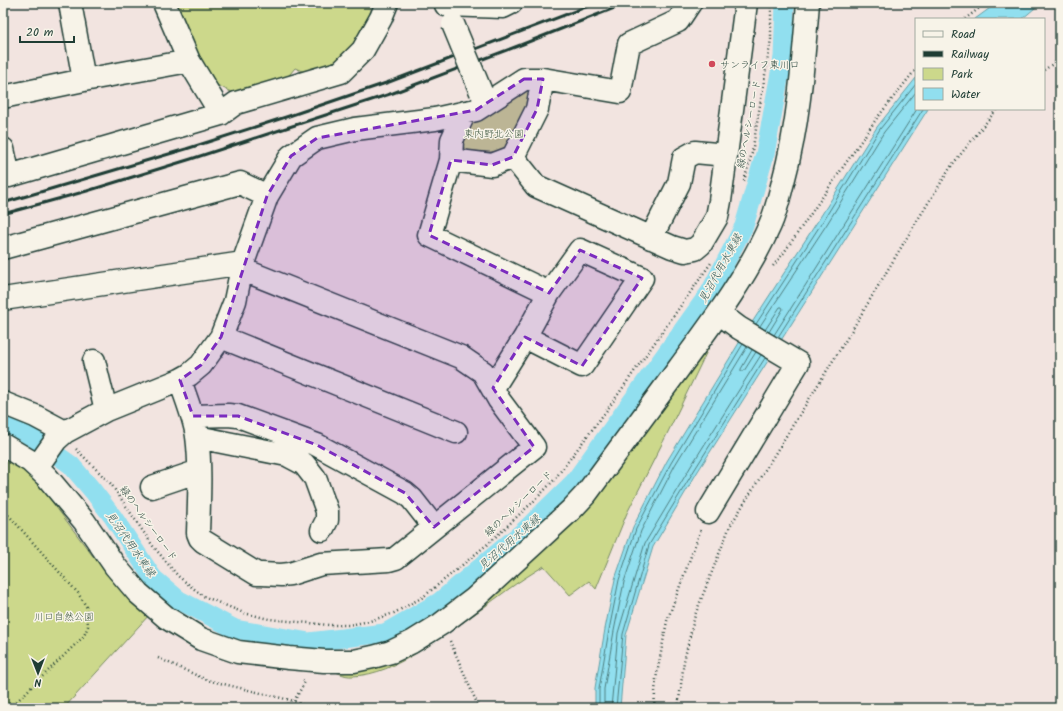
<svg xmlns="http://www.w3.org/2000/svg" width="1063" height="711" font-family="Kalam,'Klee One',sans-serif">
<rect width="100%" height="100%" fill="#f2e4e0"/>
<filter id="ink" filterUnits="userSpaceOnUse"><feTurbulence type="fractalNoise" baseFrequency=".025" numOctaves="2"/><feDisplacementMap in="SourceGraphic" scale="8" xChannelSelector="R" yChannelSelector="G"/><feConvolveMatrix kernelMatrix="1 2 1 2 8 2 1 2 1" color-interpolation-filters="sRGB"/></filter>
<g filter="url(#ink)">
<path fill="#ccd88b" stroke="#768a60" d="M172,3H370V17L349,52L335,66L309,74L295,68L285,80L235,94L211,82Z
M527,89L531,95L528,108L505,149L497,152L469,151L464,148L462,142L472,121Z
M711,343L667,434L627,513L596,589L589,581L570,595L544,566C531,574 518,582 506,591C476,613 447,635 415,654C396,665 376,675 353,676C344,677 334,671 327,668L394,658L647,428Z
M3,455L9,457L41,487L92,555L136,604L150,614L64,708H3Z"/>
<path fill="#91dfef" stroke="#639ea4" d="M997,3H1044L1035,8L1022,19H975Z
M916,78V109H928L698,471L653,547L626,635L620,708H595V688L605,629L615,579L633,527L667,461L742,338L819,219L877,127Z"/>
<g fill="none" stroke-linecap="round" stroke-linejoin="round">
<path stroke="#4d7e7f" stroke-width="1" d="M756,324L823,221L880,129L916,84
M760,326L827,224L884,132L916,92
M765,330L780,307H782L783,309L769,332
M774,335L917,109
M778,337L923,109
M752,350L741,369V371H744L756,352
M599,708V689L609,630L619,580L636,529L671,463L743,344
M604,708V689L614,631L624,582L641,531L675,465L747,347
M611,708L618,633L645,543L691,466L761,355
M616,708L623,634L649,545L695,469L765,358"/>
<path stroke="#91dfef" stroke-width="19" d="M3,421L26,433L71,465L93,491L113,517L153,578L179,600L235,629L309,642L385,633L439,602L526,529L574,482L710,292L744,226L765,154L783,57L785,3"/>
<g stroke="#1f3d34" stroke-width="25">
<path id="minor" d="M70,3L84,80
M164,3L189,61L221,114
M446,5L503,7L511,3
M3,97L84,80L189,61
M465,112L452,140L451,160L492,165L513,157L537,109L543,79
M3,149L9,176L221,114L236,103L341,72L363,50L381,18L387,3
M513,157L536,186L672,247L685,251L695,249L701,244L717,217L720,201L746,3
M451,160L429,235L549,293
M651,238L679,183L684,158L695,152L726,155
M3,248L240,183L267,196
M3,299L243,263
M221,337L456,432
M94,361L106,410
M180,380C186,399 194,417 197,436C201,468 199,501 198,533L200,538L203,541L257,574H262L281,575L290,574L321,564L389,560L396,558L534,447L499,400L483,372L461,357L241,269
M493,388L525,337L549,293L580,250L642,278L582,366L525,337
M3,403L35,416L65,432
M193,416L228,415L238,416L317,445L405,493L412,499L434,527
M197,437L287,455L304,464L315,478L327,511V520L322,530
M3,445L30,461L47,477L84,521L115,566L138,593L167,618L201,639L238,652L289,658L324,661H354L373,657L391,652L412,642L441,624L474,599L571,510L586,494C617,452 648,410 679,368C712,323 747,277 770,225C776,212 779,197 783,182C799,123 803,64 808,3
M37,467L56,440L65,432L106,410L180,380L189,375L201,365L221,337L235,301L243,263L267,196L291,156L317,138L355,129L435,119L476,110L524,79H543L620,92L629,44L678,21L690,3
M152,487L199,471
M708,512L798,363L739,328L719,313"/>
</g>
<path stroke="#1f3d34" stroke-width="2.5" stroke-dasharray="1 3" stroke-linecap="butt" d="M965,19L986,3
M1044,70L1060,59
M744,181L752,153L771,39V3
M773,266L783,254L877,118L916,69
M76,449L111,484L153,546L178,576L203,596L244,613L269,619L329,625H349L370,621L394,613L423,597L455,571L490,542L536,499L554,480L607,410L711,263
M3,509L78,593L87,608L88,626L84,636L10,708
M450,641L479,708
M158,658L207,680L294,701L309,708
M294,701L305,682L302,679
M286,708L290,701
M654,708L656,679L667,621L701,529
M678,708L684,661L695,615L730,526L849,335L915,224L952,165L997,109"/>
<use href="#minor" stroke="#f7f3e8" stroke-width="22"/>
<path stroke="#1f3d34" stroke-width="3" d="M3,203L186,149L289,116L389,82L596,3
M3,214L87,191L191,159L393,93L523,44L627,3"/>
<g stroke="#1f3d34" stroke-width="25" stroke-linecap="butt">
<path id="minor-bridge" d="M453,24L481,92"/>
</g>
<use href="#minor-bridge" stroke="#f7f3e8" stroke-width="22"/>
</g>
</g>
<path fill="#7b2cbf" fill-opacity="0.2" stroke="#7b2cbf" stroke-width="3" stroke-dasharray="8 5" stroke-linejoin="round" d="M524,79H543L537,109L513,157L492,165L451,160L429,235L549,293L580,250L642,278L582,366L525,337L493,388L534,447L434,527L405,493L317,445L238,416H193L180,380L201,365L221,337L267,196L291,156L317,138L465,112L476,110Z"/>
<circle fill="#d1495b" stroke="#f7f3e8" stroke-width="1.5" cx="712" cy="64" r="4"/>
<g text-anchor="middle" stroke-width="3" stroke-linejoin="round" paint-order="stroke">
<g font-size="10" fill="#1f3d34" stroke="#f7f3e8" text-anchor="start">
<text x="720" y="68">サンライフ東川口</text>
</g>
<g font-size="10" fill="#1f3d34" stroke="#f7f3e8">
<text transform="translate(748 124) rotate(-79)" y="4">緑のヘルシーロード</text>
<text transform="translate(518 503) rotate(-44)" y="4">緑のヘルシーロード</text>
<text transform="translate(149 523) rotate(54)" y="4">緑のヘルシーロード</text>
</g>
<g font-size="10" fill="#425c45" stroke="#f7f3e8">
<text x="494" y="137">東内野北公園</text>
<text x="64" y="620">川口自然公園</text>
</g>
<g font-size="11" font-style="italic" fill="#365d59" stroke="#f7f3e8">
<text transform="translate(720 268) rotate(-61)" y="4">見沼代用水東縁</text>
<text transform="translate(509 542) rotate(-41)" y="4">見沼代用水東縁</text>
<text transform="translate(131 544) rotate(55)" y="4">見沼代用水東縁</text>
</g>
</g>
<rect width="1063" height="711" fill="none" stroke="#f7f3e8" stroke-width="16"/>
<rect x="8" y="8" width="1047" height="695" fill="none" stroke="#1f3d34" stroke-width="1.5" filter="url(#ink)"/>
<rect x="915" y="18" width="130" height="92" fill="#f7f3e8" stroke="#a1aaa0"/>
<rect x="923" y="31" width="20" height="6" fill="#f7f3e8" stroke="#a1aaa0"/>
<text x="951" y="38" font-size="12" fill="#1f3d34">Road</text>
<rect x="923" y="51" width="20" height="6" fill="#1f3d34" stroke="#a1aaa0"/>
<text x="951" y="58" font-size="12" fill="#1f3d34">Railway</text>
<rect x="923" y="68" width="20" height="12" fill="#ccd88b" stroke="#a1aaa0"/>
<text x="951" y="78" font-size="12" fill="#1f3d34">Park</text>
<rect x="923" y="88" width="20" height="12" fill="#91dfef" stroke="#a1aaa0"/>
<text x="951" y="98" font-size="12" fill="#1f3d34">Water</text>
<g transform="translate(38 673) rotate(180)" stroke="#f7f3e8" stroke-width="3" paint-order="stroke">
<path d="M0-3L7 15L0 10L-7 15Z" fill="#1f3d34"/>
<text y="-6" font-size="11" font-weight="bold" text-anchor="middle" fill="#1f3d34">N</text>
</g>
<path d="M20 36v6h54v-6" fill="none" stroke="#1f3d34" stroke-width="2"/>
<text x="26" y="36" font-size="12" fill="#1f3d34" stroke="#f7f3e8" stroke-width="3" paint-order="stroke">20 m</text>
</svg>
